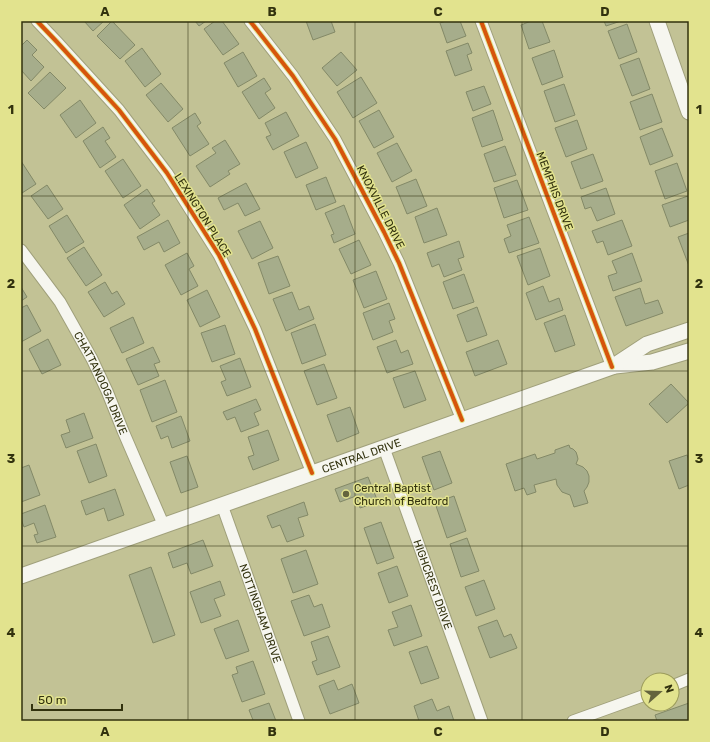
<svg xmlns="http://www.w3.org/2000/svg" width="710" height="742" font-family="Rubik,sans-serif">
<rect width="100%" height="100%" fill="#c2c295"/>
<path fill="#a6ad8b" stroke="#838967" d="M84,21H104L93,31Z
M112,21L135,45L120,59L97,36Z
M195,21H206L199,26Z
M215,21H222L239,44L223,55L204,29Z
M306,21H331L335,32L313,40Z
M446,21H460L466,36L447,43L440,23Z
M531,21H542L550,42L529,49L521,25Z
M604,21H621L606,26Z
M627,24L637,52L619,59L608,31Z
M27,40L37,50L32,55L44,67L31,81L21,70V46Z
M468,43L472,53L467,55L472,70L455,76L446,51Z
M142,48L161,74L145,87L125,61Z
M554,50L563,77L542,85L532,58Z
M243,52L257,76L238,87L224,63Z
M341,52L357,70L337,86L322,68Z
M639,58L650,89L632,96L620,65Z
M50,72L66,88L44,109L28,93Z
M361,77L377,103L353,118L337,92Z
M264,78L271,89L265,93L275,108L259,119L242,92Z
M161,83L183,109L168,122L146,95Z
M564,84L575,115L555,122L544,91Z
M484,86L491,104L473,111L466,92Z
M652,94L662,122L640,130L630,102Z
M80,100L96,123L76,138L60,115Z
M379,110L394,137L374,148L359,121Z
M493,110L503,140L482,147L472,118Z
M286,112L299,136L273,150L266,137L271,135L265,123Z
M195,113L201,123L197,126L209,144L190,156L172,128Z
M577,120L587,149L566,157L555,128Z
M103,127L110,138L105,141L116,157L100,168L83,141Z
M662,128L673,156L650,165L640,137Z
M225,140L240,164L228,171L230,174L210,187L196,166L216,153L212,148Z
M306,142L318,168L296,178L284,152Z
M397,143L412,171L392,182L377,153Z
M505,146L516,175L494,182L484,154Z
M593,154L603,181L581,189L571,162Z
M123,159L141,186L123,198L105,171Z
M21,161L36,184L22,193L21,191Z
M677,163L687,191L665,199L655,171Z
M326,177L336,202L316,210L306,185Z
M416,179L427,206L407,214L396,187Z
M517,180L528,210L504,218L494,188Z
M246,183L260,209L245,216L238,203L224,210L218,198Z
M47,185L63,209L48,219L31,196Z
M606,188L615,214L597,221L591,207L585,209L581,197Z
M147,189L155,201L152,203L160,215L140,229L124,205Z
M688,196L689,199V220L670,227L662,205Z
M344,205L355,234L334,243L331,235L334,234L325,213Z
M437,208L447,235L424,243L415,217Z
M67,215L84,242L66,253L49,226Z
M529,217L539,243L509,253L504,239L511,236L507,225Z
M168,220L180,243L164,252L159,242L144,250L137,237Z
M622,220L632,246L608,255L603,241L597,243L592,231Z
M260,221L273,248L252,259L238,231Z
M689,233V266L678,237Z
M359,240L371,265L351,274L339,249Z
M459,241L464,257L458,259L462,270L444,277L439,264L432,267L427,253Z
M84,247L102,275L86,286L67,258Z
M540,248L550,276L528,285L517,256Z
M187,253L194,266L189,269L198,286L181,295L165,265Z
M632,253L642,281L613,291L608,276L617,273L612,261Z
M278,256L290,286L269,294L258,263Z
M376,271L387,299L364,308L353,280Z
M464,274L474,302L453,309L443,282Z
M105,282L112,294L117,291L125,304L104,317L88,292Z
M543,286L549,302L559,298L563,310L536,320L526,293Z
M21,287L27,297L21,301Z
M640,288L645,304L658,300L663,313L626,326L615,297Z
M207,290L220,317L200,327L187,300Z
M292,292L299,310L309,306L314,319L286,331L273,299Z
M389,303L395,319L389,321L393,332L373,340L363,313Z
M27,305L41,331L21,342V308Z
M477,307L487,335L467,342L457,315Z
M565,315L575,345L555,352L544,323Z
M133,317L144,343L122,353L110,328Z
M315,324L326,355L302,364L291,333Z
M225,325L235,354L212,362L201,333Z
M48,339L61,365L42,374L29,349Z
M396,340L401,353L408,350L413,364L387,373L377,347Z
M498,340L507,364L475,376L466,352Z
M153,347L160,362L154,364L159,376L138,385L126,359Z
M240,358L251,387L227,396L221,382L226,380L220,366Z
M324,364L337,398L317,405L304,371Z
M415,371L426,400L404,408L393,378Z
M165,380L177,412L152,422L140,390Z
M671,384L689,403L667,423L649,404Z
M256,399L261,410L254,413L259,425L241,432L235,417L227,420L223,412Z
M350,407L359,433L337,442L327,415Z
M84,413L93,438L66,448L61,435L70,432L66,420Z
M181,416L190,441L172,448L168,436L161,439L156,426Z
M268,430L279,460L253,470L248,457L254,455L248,437Z
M96,444L107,476L89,483L77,451Z
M569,445L570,448L573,449L576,452L577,455L578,459L576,464L583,467L587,471L589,476V482L587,487L584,491L588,503L574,507L570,495L562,492L557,485L556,479L534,485L536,492L527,495L524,488L515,491L506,464L535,454L537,459L555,453V450Z
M440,451L452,483L434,490L422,457Z
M687,455L689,460V485L679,489L669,461Z
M187,456L198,487L181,493L170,462Z
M29,465L40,495L21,502V468Z
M368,477L378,502L360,508L356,496L340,502L335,489Z
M115,489L124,515L108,521L104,508L86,515L81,501Z
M454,496L466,531L447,538L435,503Z
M304,502L308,515L298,518L304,536L287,542L280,525L272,528L267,516Z
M45,505L56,537L37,543L34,535L38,534L34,523L24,527L21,519V514Z
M381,522L394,558L377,564L364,528Z
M467,538L479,571L461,577L450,544Z
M203,540L213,566L191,574L187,563L173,568L168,553Z
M306,550L318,584L293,593L281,559Z
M397,566L408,596L389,603L378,573Z
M151,567L175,635L153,643L129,575Z
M484,580L495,609L476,616L465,587Z
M220,581L225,595L214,599L221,616L201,623L190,592Z
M309,595L314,607L322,604L330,627L304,636L291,601Z
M411,605L422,636L394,646L388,630L398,627L392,612Z
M238,620L249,651L226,659L214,629Z
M497,620L504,637L511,634L517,648L490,658L478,627Z
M328,636L340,667L317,675L312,662L317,660L311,642Z
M427,646L439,678L421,684L409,652Z
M253,661L265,694L242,702L232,675L238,673L236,667Z
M334,680L338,690L352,684L359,703L330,714L319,686Z
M432,699L437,711L449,706L454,721H419L414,706Z
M269,703L276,721H249L253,720L249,710Z
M689,703V721H657L655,715Z"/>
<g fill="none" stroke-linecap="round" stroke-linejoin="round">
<g stroke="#a0a07b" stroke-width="13">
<g id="street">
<path d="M37,21L57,42L119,110L167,173L219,255L236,289L255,329L312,473"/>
<path d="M250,21L293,76L335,139L384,232L399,263L462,420"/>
<path d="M481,21L612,367"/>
<path id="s1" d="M21,250L60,302L92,359L107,391L123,431L164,526"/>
<path id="s2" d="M384,448L482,721"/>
<path id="s3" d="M222,505L299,721"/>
<path d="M672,686L689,679"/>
<path d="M573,721L648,694"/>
</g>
</g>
<g stroke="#a0a07b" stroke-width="17">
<g id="secondary">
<path d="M657,21L689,112"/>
<path d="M615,366L652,362L689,351"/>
<path id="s4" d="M21,576L612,367L647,344L689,330"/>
</g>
</g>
<use href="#street" stroke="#f6f6ef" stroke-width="11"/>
<use href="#secondary" stroke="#f6f6ef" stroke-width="15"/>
<g stroke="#e2e38e" stroke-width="6">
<path id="cycleway" d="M37,21L57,42L119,110L167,173L219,255L236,289L255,329L312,473
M250,21L293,76L335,139L384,232L399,263L462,420
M481,21L612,367"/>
</g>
<use href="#cycleway" stroke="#d6550c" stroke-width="4"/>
</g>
<path fill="none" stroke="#32320e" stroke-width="1" stroke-opacity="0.55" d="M188,21V721M355,21V721M522,21V721M21,196H689M21,371H689M21,546H689"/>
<circle fill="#64643d" stroke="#e2e38e" stroke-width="1.5" cx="346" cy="494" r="4"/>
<g text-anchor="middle" stroke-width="3" stroke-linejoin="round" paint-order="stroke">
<g font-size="11" fill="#32320e" stroke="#e2e38e">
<text transform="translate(555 191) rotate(69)" y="4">MEMPHIS DRIVE</text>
<text transform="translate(381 207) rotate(63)" y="4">KNOXVILLE DRIVE</text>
<text transform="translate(203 215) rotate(58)" y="4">LEXINGTON PLACE</text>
<text dy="4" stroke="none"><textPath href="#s1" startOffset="156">CHATTANOOGA DRIVE</textPath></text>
<text dy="4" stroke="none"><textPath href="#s4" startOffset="361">CENTRAL DRIVE</textPath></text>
<text dy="4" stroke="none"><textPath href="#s2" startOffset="145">HIGHCREST DRIVE</textPath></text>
<text dy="4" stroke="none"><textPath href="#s3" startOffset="115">NOTTINGHAM DRIVE</textPath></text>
</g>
<g font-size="11" fill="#32320e" stroke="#e2e38e" text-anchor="start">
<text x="354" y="492">Central Baptist<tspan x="354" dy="13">Church of Bedford</tspan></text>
</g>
</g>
<rect width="710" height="742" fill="none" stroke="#e2e38e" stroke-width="44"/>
<g transform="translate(660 692) rotate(70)"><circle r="19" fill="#e2e38e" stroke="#9c9c5b"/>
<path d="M0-3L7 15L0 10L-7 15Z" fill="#64643d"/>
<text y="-6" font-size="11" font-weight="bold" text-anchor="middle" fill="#32320e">N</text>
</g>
<path d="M32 704v6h90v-6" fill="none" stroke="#32320e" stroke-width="2"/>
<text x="38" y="704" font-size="12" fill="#32320e" stroke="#e2e38e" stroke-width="3" paint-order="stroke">50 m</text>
<rect x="22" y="22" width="666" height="698" fill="none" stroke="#32320e" stroke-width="1.5"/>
<g font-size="13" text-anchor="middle" font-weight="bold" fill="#32320e">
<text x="105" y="16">A</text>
<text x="272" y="16">B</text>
<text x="438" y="16">C</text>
<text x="605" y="16">D</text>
<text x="11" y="114">1</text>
<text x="699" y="114">1</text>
<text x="11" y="288">2</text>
<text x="699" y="288">2</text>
<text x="11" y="463">3</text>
<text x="699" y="463">3</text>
<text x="11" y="637">4</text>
<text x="699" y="637">4</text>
<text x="105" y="736">A</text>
<text x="272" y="736">B</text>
<text x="438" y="736">C</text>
<text x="605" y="736">D</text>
</g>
</svg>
